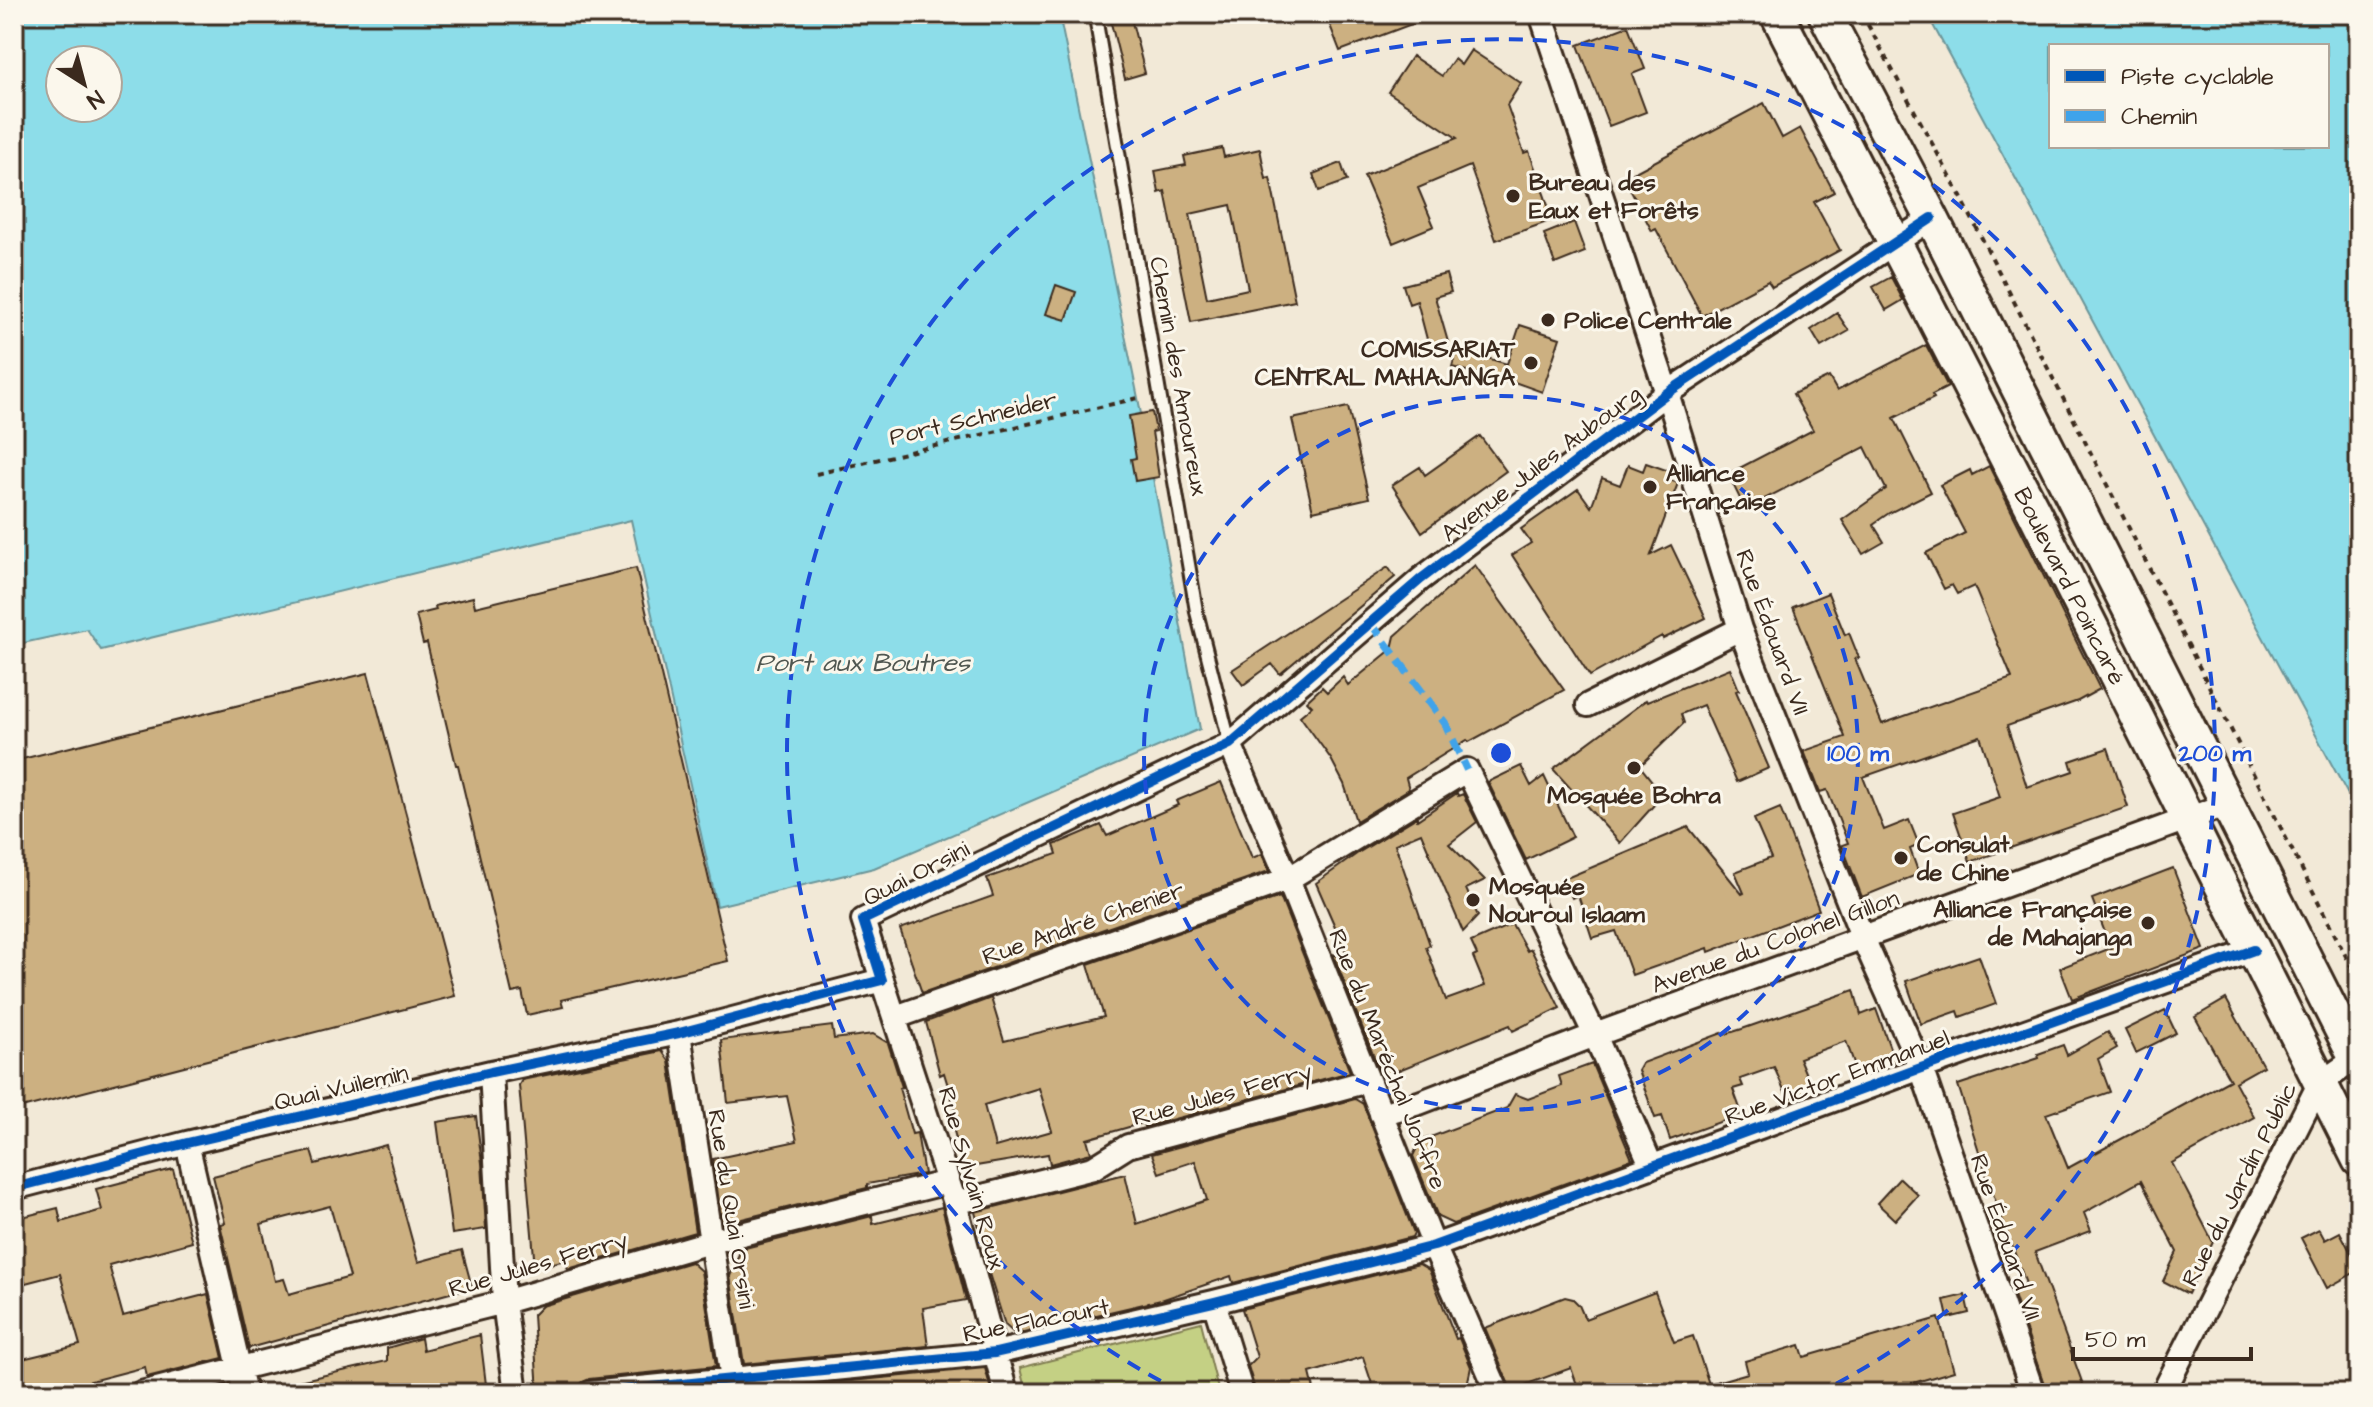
<svg xmlns="http://www.w3.org/2000/svg" width="2373" height="1407" font-family="'Architects Daughter',sans-serif">
<rect width="100%" height="100%" fill="#f2e9d7"/>
<filter id="ink" filterUnits="userSpaceOnUse"><feTurbulence type="fractalNoise" baseFrequency=".0125" numOctaves="2"/><feDisplacementMap in="SourceGraphic" scale="16" xChannelSelector="R" yChannelSelector="G"/><feConvolveMatrix kernelMatrix="1 2 1 2 8 2 1 2 1" color-interpolation-filters="sRGB"/></filter>
<g filter="url(#ink)">
<path fill="#c4d084" stroke="#807d51" stroke-width="2" d="M1201,1322L1219,1393H1026L1020,1368Z"/>
<path fill="#8ddde9" stroke="#6c9598" stroke-width="2" fill-rule="evenodd" d="M14,14H1059L1138,398L1200,729L874,868L717,906L631,520L101,650L87,629L14,645ZM60,60H108V108H60Z
M1927,14H2359V815ZM2051,46H2327V146H2051Z"/>
<path fill="#ccb081" stroke="#3b2a1e" stroke-width="2" fill-rule="evenodd" d="M1345,14H1432L1433,16L1340,51L1328,20Z
M1131,18L1145,73L1125,79L1111,23Z
M1628,26L1645,69L1632,74L1646,112L1609,126L1578,45Z
M1471,50L1521,83L1507,105L1524,153L1529,151L1553,220L1496,240L1470,166L1418,188L1434,226L1393,243L1364,176L1457,138L1388,92L1412,56L1442,76L1454,59L1461,65Z
M1764,103L1782,138L1800,128L1834,192L1814,202L1840,250L1772,287L1768,281L1702,316L1656,229L1652,231L1624,178Z
M1222,148L1224,157L1260,149L1266,179L1270,178L1295,301L1191,322L1165,191L1159,193L1155,171L1186,165L1184,156ZM1231,205L1248,289L1207,298L1190,214Z
M1341,163L1347,181L1319,191L1313,174Z
M1574,222L1585,252L1555,264L1544,234Z
M1446,274L1451,292L1435,297L1448,342L1429,347L1417,301L1409,304L1403,285Z
M1891,277L1903,300L1886,310L1873,287Z
M1056,285L1076,292L1066,320L1046,314Z
M1837,313L1849,331L1821,347L1811,330Z
M1520,325L1560,338L1542,392L1506,379V382L1452,367L1457,349L1507,364Z
M1926,345L1948,387L1932,395L1934,398L1894,418L1931,492L1889,513L1873,524L1884,542L1863,554L1842,520L1886,489L1865,447L1745,509L1728,474L1813,430L1793,394L1829,377L1837,391Z
M1348,407L1369,498L1313,511L1292,419Z
M1152,412L1156,431L1152,432L1159,477L1135,481L1131,459L1136,458L1129,416Z
M1480,436L1506,471L1422,532L1392,485L1420,467L1425,475Z
M1646,463L1672,472L1669,480L1678,483L1651,555L1671,545L1706,618L1663,639L1662,636L1590,676L1512,555L1531,543L1521,529L1578,489L1591,507L1602,478L1620,485L1628,465L1643,471Z
M1989,466L2100,689L2078,701L2007,726L2027,787L2073,771L2070,761L2108,748L2128,807L1970,862L1953,813L2000,797L1980,736L1863,777L1884,830L1909,820L1919,845L1910,849L1919,874L1862,897L1842,845L1848,843L1827,790L1820,792L1804,751L1845,737L1793,607L1828,593L1845,635L1849,633L1859,658L1855,659L1882,724L2012,678L1974,586L1957,594L1952,585L1944,589L1926,553L1965,533L1940,485L1970,470L1972,475Z
M1475,565L1564,690L1469,742L1467,740L1406,778L1409,789L1356,821L1344,784L1331,759L1300,716L1312,706L1307,701L1322,687L1327,692L1343,677L1348,685L1392,649L1395,636Z
M1388,567L1395,577L1280,674L1272,664L1243,685L1232,670Z
M636,568L728,961L561,1000L563,1007L527,1015L522,991L512,993L458,765H456L427,643L423,644L416,615L436,610L435,606L473,597L475,607Z
M1730,668L1739,690L1736,691L1769,768L1737,782L1703,705L1681,714L1684,723L1640,766L1663,795L1620,843L1553,769L1646,700L1647,702Z
M368,673L455,996L14,1110V761Z
M1521,766L1531,786L1544,776L1573,837L1526,860L1488,782Z
M1221,782L1252,858L1262,854L1269,871L922,993L900,929L993,896L987,878L1057,854L1054,845L1101,825L1107,836L1178,805L1176,801Z
M1457,793L1458,796L1463,794L1477,822L1449,844L1485,880L1466,889L1478,916L1463,932L1421,833L1395,844L1430,945L1426,947L1446,1000L1485,986L1473,957L1477,955L1471,942L1512,924L1527,951L1531,949L1560,1008L1513,1031L1510,1025L1382,1077L1333,954L1350,961L1316,883L1358,853L1417,817V820Z
M1780,808L1819,910L1709,952L1708,948L1632,975L1616,931L1592,938L1578,895L1572,898L1564,879L1688,827L1742,894L1744,893L1735,872L1771,858L1754,819Z
M2173,868L2204,949L2072,999L2060,968L2111,948L2092,899Z
M1280,897L1350,1072L1144,1127L1143,1123L1087,1139L1091,1153L1050,1164L1048,1154L964,1168L952,1124L959,1122L944,1073L940,1075L926,1022L991,998L1004,1041L1104,1017L1088,964ZM1039,1088L1052,1131L995,1147L984,1105Z
M1979,956L1996,1004L1960,1017L1958,1011L1921,1024L1906,981Z
M1854,990L1861,1015L1876,1009L1895,1062L1858,1074L1846,1041L1799,1058L1812,1089L1788,1099L1774,1067L1740,1079L1743,1086L1733,1089L1742,1114L1670,1140L1662,1116L1655,1118L1638,1070L1642,1063L1722,1033L1723,1035L1742,1029Z
M2226,999L2263,1066L2235,1082L2254,1117L2172,1163L2213,1242L2188,1294L2163,1281L2177,1252L2141,1181L2084,1213L2091,1231L2035,1252L2086,1393H2047L2012,1289L2026,1284L1989,1183L1958,1085L2039,1058L2038,1054L2063,1045L2067,1055L2108,1032L2117,1048L2098,1059L2110,1092L2046,1114L2068,1168L2230,1080L2195,1017Z
M2165,1010L2176,1033L2136,1053L2125,1030Z
M832,1026L834,1039L873,1034L888,1043L902,1087L899,1088L912,1134L917,1133L924,1174L867,1184V1188L722,1224L713,1159L797,1141L787,1096L728,1103L721,1040Z
M662,1051L669,1061L695,1232L568,1269L565,1260L535,1268L519,1085L522,1080Z
M1592,1064L1632,1159L1453,1224L1438,1217L1413,1156L1420,1141L1507,1108L1515,1094L1528,1099L1562,1086L1559,1076Z
M1355,1099L1363,1104L1414,1233L1412,1237L1233,1283L1231,1276L1161,1300L1015,1334L1005,1325L986,1264L990,1269L975,1212L1125,1174L1137,1224L1207,1200L1195,1161L1159,1173L1152,1154Z
M476,1116L482,1163L486,1229L452,1234L437,1122Z
M386,1145L418,1262L462,1250L472,1287L249,1348L220,1224L225,1223L213,1176L311,1151L315,1164ZM330,1206L350,1277L289,1294L284,1279L275,1281L261,1224Z
M173,1169L192,1242L109,1265L123,1316L208,1294L223,1358L147,1377L145,1367L45,1393H14V1361L80,1345L60,1274L14,1286V1219L58,1208L61,1222L102,1210L96,1189Z
M1900,1178L1918,1195L1895,1220L1877,1203Z
M942,1207L966,1300L923,1308L928,1346L744,1364L730,1276L741,1249L872,1216L873,1224Z
M2319,1229L2325,1240L2340,1232L2359,1268V1270L2327,1288L2301,1238Z
M691,1262L701,1271L716,1366L589,1379L577,1387L538,1392L533,1315L542,1306Z
M1419,1264L1429,1270L1456,1339L1459,1338L1471,1367L1466,1390L1453,1393H1375L1363,1357L1310,1373L1315,1393H1256L1248,1366L1257,1357L1242,1309Z
M1655,1292L1674,1342L1693,1336L1709,1384L1748,1373L1745,1361L1800,1345L1804,1357L1939,1318L1954,1371L1879,1393H1580L1571,1368L1511,1390L1485,1328L1565,1297L1573,1299L1579,1305L1585,1319Z
M1965,1295L1969,1313L1948,1318L1944,1300Z
M480,1335L487,1393H282L281,1385L387,1361V1348L421,1338L423,1350Z
M985,1368L992,1393H748V1391Z"/>
<g fill="none" stroke-linecap="round" stroke-linejoin="round">
<g stroke="#3b2a1e" stroke-width="17">
<path id="lane" d="M1095,14L1197,614L1230,744"/>
</g>
<g stroke="#3b2a1e" stroke-width="28">
<path id="street" d="M1541,14L1667,393L1740,629L1862,936L1921,1068L2033,1393
M1588,705L1740,629
M1230,744L1288,879L1434,1246L1498,1393
M882,980L955,1203L1006,1393
M896,1017L1288,879L1467,770L1595,1035L1651,1165
M679,1033L734,1392
M491,1072L504,1302L516,1393
M1381,1114L1419,1103L1595,1035L2228,804
M187,1143L245,1393
M14,1188L187,1143L491,1072L679,1033L882,980L863,920L1230,744L1421,579L1667,393L1932,218
M955,1203L1093,1168L1128,1146L1368,1081
M1214,1302L1242,1393
M141,1393L504,1302L710,1242L948,1182
M590,1393L995,1353L1214,1302L1434,1246L1921,1068L2254,950
M2163,1393L2319,1084L2355,1059"/>
</g>
<g stroke="#3b2a1e" stroke-width="38">
<path id="secondary" d="M1777,14L2032,508L2359,1160
M1825,14L1932,218L2359,1065"/>
</g>
<path stroke="#3b2a1e" stroke-width="4" stroke-dasharray="6 6" stroke-linecap="butt" d="M1862,14L1959,193L2359,982
M816,474L1138,398"/>
<use href="#lane" stroke="#fbf7ec" stroke-width="11"/>
<use href="#street" stroke="#fbf7ec" stroke-width="22"/>
<use href="#secondary" stroke="#fbf7ec" stroke-width="32"/>
<path stroke="#3fa3ea" stroke-width="8" stroke-dasharray="16 8" stroke-linecap="butt" d="M1370,622L1445,723L1467,770"/>
<g stroke="#fbf7ec" stroke-width="15">
<path id="cycleway" d="M14,1188L187,1143L491,1072L679,1033L882,980L863,920L1230,744L1421,579L1667,393L1932,218
M590,1393L995,1353L1214,1302L1434,1246L1921,1068L2254,950"/>
</g>
<use href="#cycleway" stroke="#0057b8" stroke-width="10"/>
</g>
</g>
<g fill="none" stroke="#1d4ed8" stroke-width="4" stroke-dasharray="14 10">
<circle cx="1501" cy="753" r="357"/>
<path d="M1182 1392A714 714 0 1 1 1820 1392"/>
</g>
<g fill="#3b2a1e" stroke="#fbf7ec" stroke-width="3">
<circle cx="1513" cy="196" r="8"/>
<circle cx="1548" cy="320" r="8"/>
<circle cx="1531" cy="363" r="8"/>
<circle cx="1650" cy="487" r="8"/>
<circle cx="1634" cy="768" r="8"/>
<circle cx="1901" cy="858" r="8"/>
<circle cx="1473" cy="900" r="8"/>
<circle cx="2148" cy="923" r="8"/>
</g>
<g text-anchor="middle" stroke-width="6" stroke-linejoin="round" paint-order="stroke">
<g font-size="24" font-weight="bold" fill="#3b2a1e" stroke="#fbf7ec" text-anchor="start">
<text x="1529" y="190">Bureau des<tspan x="1529" dy="28">Eaux et Forêts</tspan></text>
<text x="1564" y="328">Police Centrale</text>
<text x="1515" y="357" text-anchor="end">COMISSARIAT<tspan x="1515" dy="28">CENTRAL MAHAJANGA</tspan></text>
<text x="1666" y="481">Alliance<tspan x="1666" dy="28">Française</tspan></text>
<text x="1634" y="803" text-anchor="middle">Mosquée Bohra</text>
<text x="1917" y="852">Consulat<tspan x="1917" dy="28">de Chine</tspan></text>
<text x="1489" y="894">Mosquée<tspan x="1489" dy="28">Nouroul Islaam</tspan></text>
<text x="2132" y="917" text-anchor="end">Alliance Française<tspan x="2132" dy="28">de Mahajanga</tspan></text>
</g>
<g font-size="24" fill="#3b2a1e" stroke="#fbf7ec">
<text transform="translate(1179 376) rotate(80)" y="8">Chemin des Amoureux</text>
<text transform="translate(973 418) rotate(-13)" y="8">Port Schneider</text>
<text transform="translate(1541 463) rotate(-37)" y="8">Avenue Jules Aubourg</text>
<text transform="translate(2070 586) rotate(63)" y="8">Boulevard Poincaré</text>
<text transform="translate(1773 632) rotate(70)" y="8">Rue Édouard VII</text>
<text transform="translate(916 873) rotate(-27)" y="8">Quai Orsini</text>
<text transform="translate(1083 923) rotate(-19)" y="8">Rue André Chenier</text>
<text transform="translate(1775 941) rotate(-20)" y="8">Avenue du Colonel Gillon</text>
<text transform="translate(1388 1059) rotate(68)" y="8">Rue du Maréchal Joffre</text>
<text transform="translate(1837 1077) rotate(-20)" y="8">Rue Victor Emmanuel</text>
<text transform="translate(341 1087) rotate(-13)" y="8">Quai Vuilemin</text>
<text transform="translate(1222 1094) rotate(-15)" y="8">Rue Jules Ferry</text>
<text transform="translate(972 1178) rotate(74)" y="8">Rue Sylvain Roux</text>
<text transform="translate(2239 1184) rotate(-63)" y="8">Rue du Jardin Public</text>
<text transform="translate(732 1209) rotate(81)" y="8">Rue du Quai Orsini</text>
<text transform="translate(2006 1237) rotate(71)" y="8">Rue Édouard VII</text>
<text transform="translate(538 1264) rotate(-16)" y="8">Rue Jules Ferry</text>
<text transform="translate(1036 1320) rotate(-11)" y="8">Rue Flacourt</text>
</g>
<g font-size="26" font-style="italic" fill="#505751" stroke="#fbf7ec">
<text x="863" y="671">Port aux Boutres</text>
</g>
</g>
<circle cx="1501" cy="753" r="12" fill="#1d4ed8" stroke="#fbf7ec" stroke-width="4"/>
<g font-size="24" text-anchor="middle" font-weight="bold" fill="#1d4ed8" stroke="#fbf7ec" stroke-width="6" stroke-linejoin="round" paint-order="stroke">
<text x="1858" y="761">100 m</text>
<text x="2215" y="761">200 m</text>
</g>
<rect width="2373" height="1407" fill="none" stroke="#fbf7ec" stroke-width="48"/>
<rect x="24" y="24" width="2325" height="1359" fill="none" stroke="#3b2a1e" stroke-width="3" filter="url(#ink)"/>
<rect x="2049" y="44" width="280" height="104" fill="#fbf7ec" stroke="#aea59a" stroke-width="2"/>
<rect x="2065" y="70" width="40" height="12" fill="#0057b8" stroke="#aea59a" stroke-width="2"/>
<text x="2121" y="84" font-size="24" fill="#3b2a1e">Piste cyclable</text>
<rect x="2065" y="110" width="40" height="12" fill="#3fa3ea" stroke="#aea59a" stroke-width="2"/>
<text x="2121" y="124" font-size="24" fill="#3b2a1e">Chemin</text>
<g transform="translate(84 84) rotate(144)"><circle r="38" fill="#fbf7ec" stroke="#aea59a" stroke-width="2"/>
<path d="M0-6L14 30L0 20L-14 30Z" fill="#3b2a1e"/>
<text y="-12" font-size="22" font-weight="bold" text-anchor="middle" fill="#3b2a1e">N</text>
</g>
<path d="M2073 1347v12h178v-12" fill="none" stroke="#3b2a1e" stroke-width="4"/>
<text x="2085" y="1347" font-size="24" fill="#3b2a1e" stroke="#fbf7ec" stroke-width="6" paint-order="stroke">50 m</text>
</svg>
